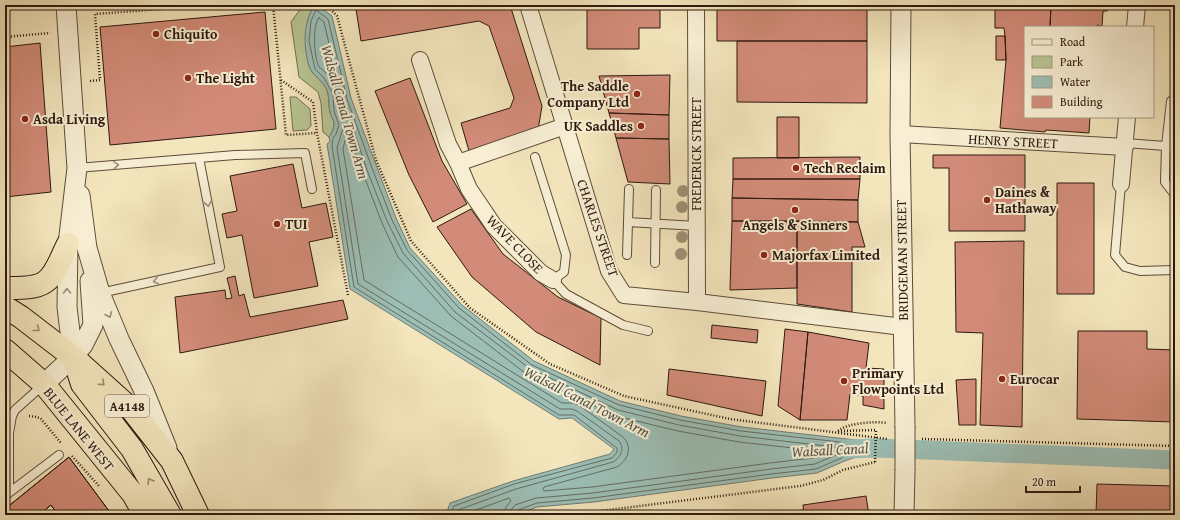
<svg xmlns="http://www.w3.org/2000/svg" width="1180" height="520" font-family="'Gentium Book Plus',serif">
<rect width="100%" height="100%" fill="#f3e5bc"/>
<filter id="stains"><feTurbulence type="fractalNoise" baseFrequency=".005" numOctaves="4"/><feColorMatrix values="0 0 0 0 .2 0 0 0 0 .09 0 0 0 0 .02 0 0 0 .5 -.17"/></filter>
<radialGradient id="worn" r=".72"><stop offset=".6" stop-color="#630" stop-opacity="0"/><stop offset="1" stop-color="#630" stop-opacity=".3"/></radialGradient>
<path fill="#b8c593" stroke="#726f51" d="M306,5H312C313,10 309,14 308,20C305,29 306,56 309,66C312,75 321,79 326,88C330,96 328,104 330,112C331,117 335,121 334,126C333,131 331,134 329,137L323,132L321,103L318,92L299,77L291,22L299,11Z
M296,97L310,109L311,126L307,130L293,131L290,97Z"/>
<path fill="#9cbeb5" stroke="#707c73" d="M312,5H320V7L332,16L351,98L396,218L410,248L462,305L534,361L620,401L681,416L742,427L873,442V452L847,460L817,473L772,478L594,502L537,507L516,515H446L450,503L513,481L610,454L614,449L572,418L559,419L350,289L327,144L330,142L329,137C331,134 333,131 334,126C335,121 331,117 330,112C328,103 330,96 326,88C321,79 312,75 309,66C305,52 303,34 308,20C309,14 313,10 312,5Z"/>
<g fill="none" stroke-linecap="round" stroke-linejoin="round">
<path stroke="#646c62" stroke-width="1" d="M319,18L324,22L339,87L338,89H336C334,83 330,77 326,73C324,71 321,69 319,67C314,58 312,25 319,18Z
M348,137L350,139L382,223L398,257L451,316L525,373L616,416L678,431L739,442L820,451L821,455L813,458L770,463L592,487L544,491L543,489L544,487L617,467C628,460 633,447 623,437L580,406L573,403H562L364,280L343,149L345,141Z
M450,515L454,506L514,484L612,458L617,452V448L574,415H559L354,287L332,146L333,138L336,134L339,125L334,111L333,94L324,78L315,69L309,41L311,21L316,10L328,19L347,99L372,168L392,220L407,250L459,308L532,365L619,405L680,420L741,431L867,445L869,447L868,449L846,456L816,469L771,474L593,498L537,503L518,510L516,515
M455,515L458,510L516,489L613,462C621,457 625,449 619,441L577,411L572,409H560L358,284L337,148L344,125L338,110V97L339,95L342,96L367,170L387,221L403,253L455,312L529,368L618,410L679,425L740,436L843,448L845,449L843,452L815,464L771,469L593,493L536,498L515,505L511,510V515
M462,515L509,498L511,501L506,507L505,515"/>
<path stroke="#9cbeb5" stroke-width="19" d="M847,449L877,448L1175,460"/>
</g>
<path fill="#d28b78" stroke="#2d190f" d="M379,5H510L542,106L538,130L469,151L461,123L510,108L514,98L489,26L479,21L361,41L356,9Z
M606,5H660V28H639V49H587V6Z
M717,5L867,6V41H717Z
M774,5H867V6H774Z
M1051,5L1095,8V5H1108L1107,11H1103L1102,26L1097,25V27H1050Z
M1051,5L1050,27H1025V117H1090L1089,133L1046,130L1045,132L1000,128L1006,60L1005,36L1004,28H995V8Z
M265,12L276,129L110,145L100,27Z
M996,36H1005L1006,60H996Z
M737,41H867V103L737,102Z
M40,43L51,192L5,197V47Z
M670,75L669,115L609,113L599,76Z
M410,78L442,161L467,204L433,222L409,175L375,91Z
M609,113L669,115V139L616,138Z
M777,117H799V158H777Z
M616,138L669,139L670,184L628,182Z
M933,155H1025V231H949V168H933Z
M860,157V179H733V158Z
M293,164L302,208L326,203L333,237L309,242L318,286L254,298L242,235L227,238L222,214L237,211L230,176Z
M733,179H860L858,200L732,198Z
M1057,183H1094V294H1057Z
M732,198L858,200V222L732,221Z
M471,209L503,254L558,297L601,318L600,365L536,332L472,277L437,227Z
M732,221H797V288L730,290Z
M797,221L858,222L865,247H852V312L797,304Z
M1024,241L1022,427L980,425L983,333L956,332L955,242Z
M235,276L239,296L244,294L250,317L343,300L348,319L180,353L175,297L225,290L226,299L232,298L227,278Z
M712,325L758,330L757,343L711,338Z
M785,329L808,332L800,420L778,406Z
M1078,331H1147V349L1175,350V422L1077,419Z
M808,332L869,343L866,368L884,369V409L863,405V396L850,394L847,420H800Z
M669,369L766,381L762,416L667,395Z
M976,379V425H959L956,380Z
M69,457L112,515H58L51,505L39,515H5V509Z
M69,457L112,515H58L51,505L39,515H5V509Z
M1097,484L1175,486V515H1096Z
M866,496L869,515H804L803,505Z
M803,510L804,515H792L791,512Z"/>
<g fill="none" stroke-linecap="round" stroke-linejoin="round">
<g stroke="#5e4c3a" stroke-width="10">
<path id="service" d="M1125,143L1166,146L1165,182L1175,195
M1166,146L1171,101L1175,99
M535,157L566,255L564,272L553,280L566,294L623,325L648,331
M199,158L235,155L305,153L312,189
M77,168L199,158L220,267L100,293
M1121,184L1115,255L1125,267L1140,271L1175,270
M628,222L697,226
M627,255L629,189
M655,263L656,190
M5,495L9,485V433L12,416L15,410L43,385
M6,495L59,455"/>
</g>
<g stroke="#5e4c3a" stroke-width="18">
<path id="minor" d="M528,5L609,271L624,295L697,302L903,327
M696,5L697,302
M1135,27L1137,5
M420,60L448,144L458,163L565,126
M900,134L1125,147
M458,163L469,189L494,226L541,273L553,280
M1121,184L1127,117"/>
</g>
<g stroke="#5e4c3a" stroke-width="21">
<path id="tertiary" d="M66,5L77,168L68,244L67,307L73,357
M901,5L900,134L905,426
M80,195L87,248L100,293L119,339L144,391L167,448
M44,384L73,357L83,345L93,325L90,281
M904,515L905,471"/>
</g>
<g stroke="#2d190f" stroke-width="24">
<path id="trunk" d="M5,288C17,288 35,289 45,282C56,275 62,255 68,244
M5,307L21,317L73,357L132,410L172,461L198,515
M5,350L44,384L133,494L145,515
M75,362L82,384L132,449L170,515"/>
</g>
<path stroke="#2d190f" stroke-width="2.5" stroke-dasharray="1 2" stroke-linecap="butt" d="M273,5L286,135L317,133
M326,5L337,16L376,160L411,241L470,308L550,364L624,396L730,419L887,439
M5,37L50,33
M281,80L313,102L317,133L348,295
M90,81L100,80L95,14L216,5
M29,416L37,417L41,419L61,443
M838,431C847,423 875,421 887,423
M838,431L876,430
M922,439L1175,446
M72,456L99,486
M568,515L800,486L823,480L843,470L875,462"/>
<use href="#service" stroke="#f7eed3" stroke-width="8"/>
<use href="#minor" stroke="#f7eed3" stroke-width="16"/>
<use href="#tertiary" stroke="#f7eed3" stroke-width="19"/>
<use href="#trunk" stroke="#f3e5bc" stroke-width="22"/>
<g stroke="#5e4c3a" stroke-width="21" stroke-linecap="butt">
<path id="tertiary-bridge" d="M905,426V471"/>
</g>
<path stroke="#2d190f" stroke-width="2.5" stroke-dasharray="1 2" stroke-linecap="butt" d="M875,462L876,430"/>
<use href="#tertiary-bridge" stroke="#f7eed3" stroke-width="19"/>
</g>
<g fill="#9d9173">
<circle cx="683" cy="191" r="6"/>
<circle cx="682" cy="207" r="6"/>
<circle cx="682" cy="237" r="6"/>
<circle cx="681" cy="254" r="6"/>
</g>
<defs><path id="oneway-chevron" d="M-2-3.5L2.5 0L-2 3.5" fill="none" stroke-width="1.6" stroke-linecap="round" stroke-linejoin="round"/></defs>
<g stroke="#9c8e7b">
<use href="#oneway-chevron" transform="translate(116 165) rotate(-4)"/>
<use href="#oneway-chevron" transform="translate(208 204) rotate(79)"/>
<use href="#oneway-chevron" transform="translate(156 281) rotate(168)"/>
<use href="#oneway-chevron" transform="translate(67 291) rotate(-90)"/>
<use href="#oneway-chevron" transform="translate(109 315) rotate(67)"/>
</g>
<g stroke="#9a896e">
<use href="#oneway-chevron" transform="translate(37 329) rotate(38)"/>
<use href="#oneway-chevron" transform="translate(102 383) rotate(42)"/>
<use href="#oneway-chevron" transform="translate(150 481) rotate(-120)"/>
</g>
<g fill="#8f2418" stroke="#f7eed3" stroke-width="1.5">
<circle cx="156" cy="34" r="4"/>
<circle cx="188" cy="78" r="4"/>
<circle cx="637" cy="94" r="4"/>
<circle cx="25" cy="119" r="4"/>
<circle cx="641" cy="126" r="4"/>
<circle cx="796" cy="168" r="4"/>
<circle cx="987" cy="200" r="4"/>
<circle cx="795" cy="210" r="4"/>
<circle cx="277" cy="224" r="4"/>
<circle cx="764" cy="255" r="4"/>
<circle cx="1002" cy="379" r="4"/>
<circle cx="844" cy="381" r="4"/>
</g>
<g text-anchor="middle" stroke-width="4" stroke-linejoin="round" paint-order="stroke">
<rect fill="#f7eed3" stroke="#6a594a" stroke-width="1" x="105" y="395" width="44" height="22" rx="3"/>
<g font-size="13" font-weight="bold" fill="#2d190f">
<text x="127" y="411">A4148</text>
</g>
<g font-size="14" font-weight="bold" fill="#2d190f" stroke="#f7eed3" text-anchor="start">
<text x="164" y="39">Chiquito</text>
<text x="196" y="83">The Light</text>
<text x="629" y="91" text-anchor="end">The Saddle<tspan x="629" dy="16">Company Ltd</tspan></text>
<text x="33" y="124">Asda Living</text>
<text x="633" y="131" text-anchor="end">UK Saddles</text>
<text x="804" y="173">Tech Reclaim</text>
<text x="995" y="197">Daines &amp;<tspan x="995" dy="16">Hathaway</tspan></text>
<text x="285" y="229">TUI</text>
<text x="795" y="230" text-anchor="middle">Angels &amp; Sinners</text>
<text x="772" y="260">Majorfax Limited</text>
<text x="852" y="378">Primary<tspan x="852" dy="16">Flowpoints Ltd</tspan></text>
<text x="1010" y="384">Eurocar</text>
</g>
<g font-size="14" fill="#2d190f" stroke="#f7eed3">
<text transform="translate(1013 141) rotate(3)" y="5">HENRY STREET</text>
<text transform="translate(696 154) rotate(-90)" y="5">FREDERICK STREET</text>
<text transform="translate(598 228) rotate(71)" y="5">CHARLES STREET</text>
<text transform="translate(515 244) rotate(46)" y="5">WAVE CLOSE</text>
<text transform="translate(902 260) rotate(-91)" y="5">BRIDGEMAN STREET</text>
<text transform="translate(79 429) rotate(51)" y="5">BLUE LANE WEST</text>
</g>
<g font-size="15" font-style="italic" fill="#545349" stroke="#f7eed3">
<text transform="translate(345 112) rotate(74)" y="5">Walsall Canal Town Arm</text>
<text transform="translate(587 402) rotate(27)" y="5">Walsall Canal Town Arm</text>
<text transform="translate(830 450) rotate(-3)" y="5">Walsall Canal</text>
</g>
</g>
<rect width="1180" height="520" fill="none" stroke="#f3e5bc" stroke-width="20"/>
<rect x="6" y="6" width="1168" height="508" fill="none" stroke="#2d190f" stroke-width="2"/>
<rect x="10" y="10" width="1160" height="500" fill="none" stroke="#2d190f"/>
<rect x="1024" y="26" width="130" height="92" fill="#f7eed3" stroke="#a69985"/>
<rect x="1032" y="39" width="20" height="6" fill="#f7eed3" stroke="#a69985"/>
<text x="1060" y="46" font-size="12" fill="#2d190f">Road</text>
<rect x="1032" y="56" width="20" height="12" fill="#b8c593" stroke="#a69985"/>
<text x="1060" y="66" font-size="12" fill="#2d190f">Park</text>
<rect x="1032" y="76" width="20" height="12" fill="#9cbeb5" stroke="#a69985"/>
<text x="1060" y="86" font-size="12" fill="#2d190f">Water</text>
<rect x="1032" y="96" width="20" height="12" fill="#d28b78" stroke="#a69985"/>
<text x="1060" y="106" font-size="12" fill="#2d190f">Building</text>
<path d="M1026 486v6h54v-6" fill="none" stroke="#2d190f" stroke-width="2"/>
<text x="1032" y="486" font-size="12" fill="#2d190f" stroke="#f7eed3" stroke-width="3" paint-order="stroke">20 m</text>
<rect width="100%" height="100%" filter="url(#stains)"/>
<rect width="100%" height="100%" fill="url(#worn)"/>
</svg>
